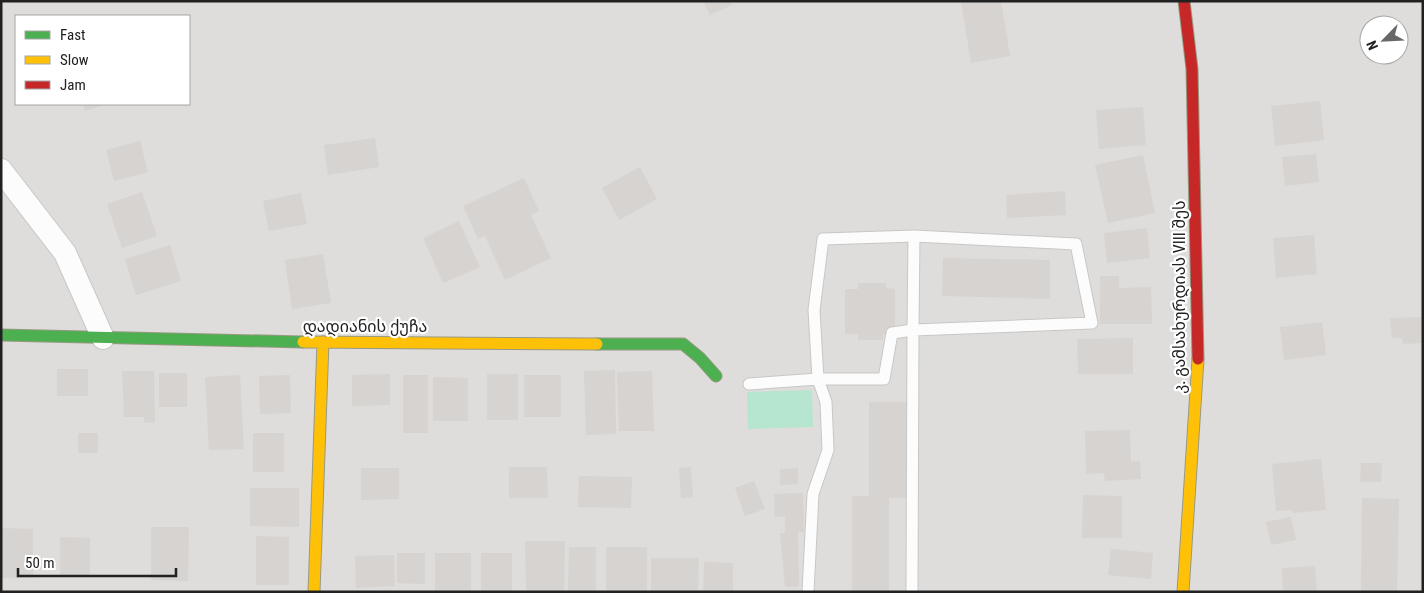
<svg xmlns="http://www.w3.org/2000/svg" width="1424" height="593" font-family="'Roboto Condensed','Noto Sans Georgian',sans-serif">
<rect width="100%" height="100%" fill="#efedea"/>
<path fill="#dedddb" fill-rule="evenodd" d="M1,1H1423V592H1ZM16,16H189V104H16ZM1369,25H1399V55H1369Z"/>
<path fill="#b6e5d0" d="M812,390L813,427L748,429L747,392Z"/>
<path fill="#d6d3d1" d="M703,1H730L732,5L710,15Z
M961,1H1001L1010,56L971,63Z
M1320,101L1324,140L1275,146L1271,106Z
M83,104H107L85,111Z
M1143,107L1146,145L1099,149L1096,110Z
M375,138L379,167L328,175L324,145Z
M140,141L148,172L114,181L106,150Z
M1316,154L1319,182L1285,186L1282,157Z
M1143,155L1155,213L1108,223L1095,165Z
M640,167L657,199L619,220L602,188Z
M524,178L539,211L531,215L551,258L505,280L485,236L478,239L463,206Z
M1065,191L1066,215L1007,218L1006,195Z
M142,192L157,236L122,248L107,204Z
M301,193L307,224L269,231L263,201Z
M459,221L480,267L443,283L423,238Z
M1147,228L1150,258L1107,263L1104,233Z
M1314,235L1317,274L1276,278L1273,238Z
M170,245L181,281L136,295L125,259Z
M323,254L331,303L292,309L285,260Z
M943,258L1050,260V299L942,296Z
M1100,276H1119V288L1151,287L1152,324H1100Z
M858,283H886V288L895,289V334H883V340H858V334H845V289H858Z
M1423,317V343L1403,344L1402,338H1392L1390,318Z
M1322,322L1326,355L1284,360L1280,327Z
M1133,338V374H1078L1077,339Z
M57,369H88V396H57Z
M615,370L616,434L586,435L584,371Z
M122,371H154L155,422L144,423V417H124Z
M652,371L654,431H619L617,372Z
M159,373H187V407H159Z
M390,374V405L352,406V375Z
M487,374H518V420H487Z
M240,375L244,449L209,450L205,377Z
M290,375L291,413L260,414L259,376Z
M403,375H428V433H403Z
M524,375H561V417H524Z
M433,377L468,378V421H433Z
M869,402H908V498H889V592H852V496H869Z
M1130,430L1131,462L1140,461L1141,479L1105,481L1104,473L1086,474L1085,431Z
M78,433H98V453H78Z
M253,433H284V472H253Z
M1321,459L1326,510L1293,513L1292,510L1276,511L1272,464Z
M1361,463H1382L1381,482H1360Z
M509,467H547L548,498H509Z
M691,467L693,497L681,498L679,468Z
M361,468H399V499L361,500Z
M798,468V484L780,485V469Z
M579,476L632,477L631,508L578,507Z
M754,481L765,509L745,516L735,488Z
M250,488H299V527L250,526Z
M803,493L804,532H798L799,587H785L780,533H785V516L775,517L774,494Z
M1083,495L1122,496V538H1082Z
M1362,498L1399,499L1397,592H1361Z
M1291,517L1296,540L1271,545L1266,522Z
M151,527H189L188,581L151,580Z
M2,528L33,529V578H2Z
M256,536L289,537V585H256Z
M60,537L90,538V576H60Z
M525,541H565L564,592H526Z
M569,547H596V592H568Z
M606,547H647V592H606Z
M1111,549L1153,553L1151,579L1108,575Z
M397,553H425V584L397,583Z
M435,553H471V592H435Z
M481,553H512V592L481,591Z
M394,555L395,586L356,588L355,556Z
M651,558H699L698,592H651Z
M704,562L733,563V592H703Z
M1315,566L1317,592H1283L1282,568Z"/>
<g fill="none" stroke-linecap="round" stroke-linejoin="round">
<g stroke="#c8c7c6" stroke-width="13">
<path id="lane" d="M749,384L818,379H884L892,333L913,330L914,236L1076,244L1092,323L913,330L912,592
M808,592L813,494L828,450L826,402L818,379L814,310L823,239L914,236"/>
</g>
<g stroke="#c8c7c6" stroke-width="24">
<path id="street" d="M1,170L65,253L103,338"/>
</g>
<g stroke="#989982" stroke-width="13">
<path id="fast" d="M1,335L303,342
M597,344H683L700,358L716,376"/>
</g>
<g stroke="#989982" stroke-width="13">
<path id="slow" d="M303,342L597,344
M314,592L323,342
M1183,592L1198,359"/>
</g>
<g stroke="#989982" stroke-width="13">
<path id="jam" d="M1184,1L1192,69L1198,359"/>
</g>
<use href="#lane" stroke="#fdfcfc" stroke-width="11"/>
<use href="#street" stroke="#fdfcfc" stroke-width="22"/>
<use href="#fast" stroke="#4caf50" stroke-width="11"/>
<use href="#slow" stroke="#ffc107" stroke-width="11"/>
<use href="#jam" stroke="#c62828" stroke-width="11"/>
</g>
<g text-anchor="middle" stroke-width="4.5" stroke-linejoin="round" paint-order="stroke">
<g font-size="16" fill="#212121" stroke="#fff">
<text transform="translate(1179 297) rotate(-90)" y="6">კ. გამსახურდიას VIII შეს</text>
<text x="365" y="332">დადიანის ქუჩა</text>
</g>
</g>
<rect width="1424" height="593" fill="none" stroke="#212121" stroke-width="5"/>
<rect x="15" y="15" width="175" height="90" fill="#ffffff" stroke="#a6a6a6"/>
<rect x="25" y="31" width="25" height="8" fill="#4caf50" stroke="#a6a6a6"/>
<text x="60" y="40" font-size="15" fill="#212121">Fast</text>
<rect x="25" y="56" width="25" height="8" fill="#ffc107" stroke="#a6a6a6"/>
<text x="60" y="65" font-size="15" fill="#212121">Slow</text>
<rect x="25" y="81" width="25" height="8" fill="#c62828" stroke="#a6a6a6"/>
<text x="60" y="90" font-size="15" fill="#212121">Jam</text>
<g transform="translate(1384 40) rotate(246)"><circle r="24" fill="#ffffff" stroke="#a6a6a6"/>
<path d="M0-4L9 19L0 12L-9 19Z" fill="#696867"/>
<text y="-8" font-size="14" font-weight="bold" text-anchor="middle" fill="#212121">N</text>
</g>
<path d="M18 568v8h158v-8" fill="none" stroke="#212121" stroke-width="2.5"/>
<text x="25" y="568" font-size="15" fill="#212121" stroke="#ffffff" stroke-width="4" paint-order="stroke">50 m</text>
</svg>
